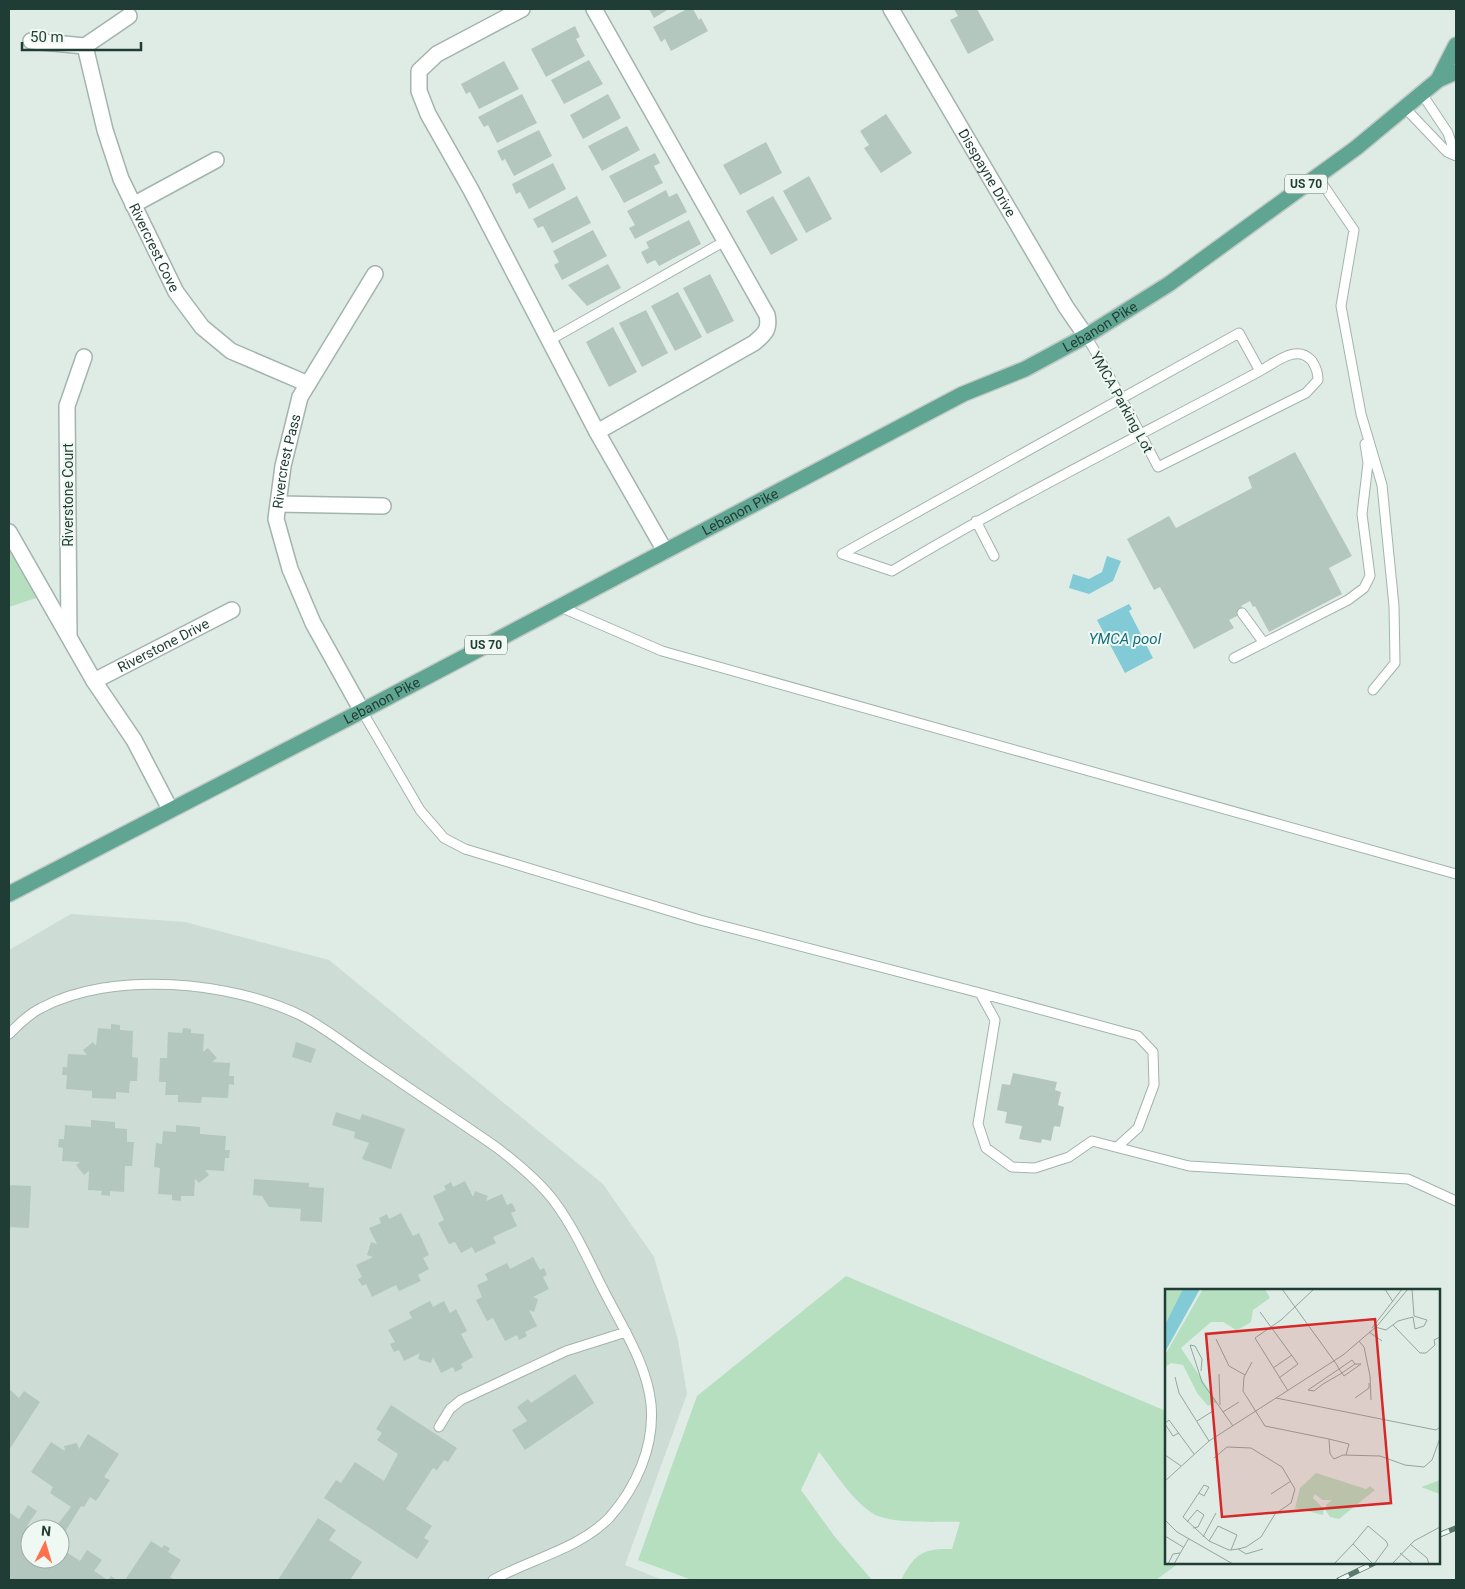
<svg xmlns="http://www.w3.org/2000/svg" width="1465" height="1589" font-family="Roboto,sans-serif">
<rect width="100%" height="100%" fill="#dfece6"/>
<path fill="#cddcd5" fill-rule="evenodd" d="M71,914L185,922L329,960L603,1184L654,1257L678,1340L687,1394L625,1565L663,1580H9V950ZM30,1529H60V1559H30Z"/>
<path fill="#b6dfc0" d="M9,531L45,595L9,607Z
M846,1276L1166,1411V1563H1179L1156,1580H901C914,1554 923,1548 952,1549L960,1522C939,1521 890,1525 872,1513C850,1498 835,1472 819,1452L801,1490L835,1537L872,1580H692L638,1560L697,1396Z"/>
<path fill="#82cbd6" d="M1107,556L1121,561L1113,581L1089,594L1069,588L1073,574L1089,579L1102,572Z
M1129,604L1132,609L1129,611L1153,658L1125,673L1097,620Z"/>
<path fill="#b4c7bf" d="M649,9H669L654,18Z
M687,9H693L699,20L701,18L708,31L671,51L665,39L661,42L653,27Z
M954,9H977L994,40L968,54L950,20L958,16Z
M575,26L580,37L576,39L585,56L546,77L531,49Z
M589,60L603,84L564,104L551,80Z
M504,61L519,89L479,109L470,92L466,94L461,84Z
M522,94L537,123L497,143L488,125L484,127L478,117Z
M608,94L621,118L583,139L570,115Z
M886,114L912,153L881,173L864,148L869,145L860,131Z
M627,126L640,150L602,171L588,146Z
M539,130L552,156L514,176L505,159L502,161L497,151Z
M766,142L782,173L740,195L723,165Z
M655,153L660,163L654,166L663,183L624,203L609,176Z
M553,163L566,189L529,209L520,192L516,194L512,184Z
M809,176L832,219L806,233L783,191Z
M666,190L669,197L677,193L687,212L635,239L629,228L635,225L627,211Z
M577,196L591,223L552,243L543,226L538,228L533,219Z
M773,196L798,240L771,255L746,211Z
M689,220L701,244L659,266L655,260L647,264L641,252L649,248L646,242Z
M593,230L607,256L562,280L554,265L559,262L553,251Z
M608,264L621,288L587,306L568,285Z
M710,274L734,321L707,334L683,288Z
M678,292L702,337L675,351L651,306Z
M646,310L668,353L642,367L619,323Z
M613,327L637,372L609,387L586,342Z
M1295,452L1352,556L1329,568L1342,594L1269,632L1255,606L1253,607L1250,601L1241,606L1245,612L1229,620L1234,628L1194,649L1160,587L1154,590L1127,539L1169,516L1176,528L1252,488L1248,477Z
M111,1024L120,1025V1030L133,1031L132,1057L138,1058L137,1081H130L129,1093L116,1092V1099L92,1098V1091L66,1089L67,1075H62L63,1067H67L68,1054L87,1055L83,1050L93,1042L96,1046L98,1028L111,1029Z
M183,1028L191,1029V1033L204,1034L203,1052L208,1048L217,1058L212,1062L230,1063L229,1076H234V1085L229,1084L228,1098L202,1097L201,1103L178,1102V1095H165L166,1082H159L160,1058H167L168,1032L182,1033Z
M296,1042L316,1049L311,1063L292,1057Z
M1013,1073L1057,1082L1055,1090L1061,1092L1058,1105L1064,1107L1060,1127L1054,1126L1051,1141L1042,1139L1041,1143L1019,1139L1022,1126L1005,1123L1007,1112L997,1110L1002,1084L1010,1085Z
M336,1112L360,1120L362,1114L405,1129L391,1169L362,1159L369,1143L354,1138L355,1132L332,1125Z
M91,1120L115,1122V1128L127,1129V1142H134L132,1166H125L124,1192L110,1191V1196L101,1195L102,1191L88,1190L89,1171L84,1175L76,1165L80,1162L62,1161L63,1148L58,1147L59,1139H64L65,1125L91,1127Z
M176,1125L200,1127V1134L226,1136L225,1150H230L229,1158H225L224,1171L205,1170L209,1175L199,1183L195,1179L194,1196H181V1201L172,1200V1195L158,1194L160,1168L154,1167L156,1143L162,1144L163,1131L176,1132Z
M254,1179L309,1183V1187L324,1188L322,1222L300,1221L301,1209L269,1207L262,1196L253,1195Z
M465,1181L473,1197L475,1191L488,1196L486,1201L502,1194L507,1205L512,1203L516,1211L511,1213L517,1226L493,1237L496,1243L475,1253L472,1247L461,1253L455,1242L449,1244L438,1223L444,1220L433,1196L446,1190L444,1186L451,1182L453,1187Z
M9,1185L31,1186L29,1228L9,1227Z
M401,1213L413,1236L419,1233L429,1255L423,1258L429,1269L418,1275L421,1281L399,1291L396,1285L372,1297L366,1284L362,1286L358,1279L362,1277L356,1265L373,1257L367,1255L371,1242L377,1244L369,1228L381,1223L379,1218L387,1214L389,1219Z
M533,1257L540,1270L544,1268L547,1275L543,1277L549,1289L533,1297L538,1299L534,1312L529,1310L537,1326L525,1332L527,1336L519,1340L517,1335L505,1341L493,1318L487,1321L476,1300L482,1297L477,1285L488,1280L485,1274L507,1263L510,1269Z
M430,1301L433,1307L444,1301L450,1313L456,1309L467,1331L461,1334L473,1357L461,1364L463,1368L455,1372L453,1367L441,1373L433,1357L431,1363L418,1359L420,1353L404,1361L399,1350L394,1352L390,1344L395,1342L388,1330L412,1318L409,1312Z
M575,1374L594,1403L525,1450L512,1430L527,1421L517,1407L528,1399L531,1403Z
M9,1389L19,1398L24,1391L40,1402L9,1450Z
M391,1405L457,1448L448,1462L444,1460L437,1470L433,1468L406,1509L432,1526L424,1538L429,1541L417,1559L324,1498L336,1480L341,1483L355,1462L384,1481L398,1454L377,1440L382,1433L376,1429Z
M88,1434L119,1454L104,1477L110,1480L96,1501L90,1497L84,1507L81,1506L60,1540V1529H54L71,1507L50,1493L53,1487L31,1472L51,1442L65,1451L64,1446L77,1443L79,1449Z
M28,1505L37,1511L27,1526L33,1529H30V1559H60V1548L80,1561L87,1550L102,1560L94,1571L108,1580L111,1576L117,1580H9V1512L19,1519Z
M318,1518L336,1530L329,1540L362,1562L350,1580H278Z
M151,1541L162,1548L164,1545L170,1548L168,1552L181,1560L170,1577L175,1580H125Z"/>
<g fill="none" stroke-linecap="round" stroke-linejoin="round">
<g stroke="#a2b4ad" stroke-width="11">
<path id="lane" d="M1422,94L1448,133L1455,155
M1405,108L1447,152L1456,156
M1317,176L1354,230L1341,306L1361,414L1382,485L1394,606L1395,663L1373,690
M1086,336C1112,379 1135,423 1158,467L1306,393L1318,380C1318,373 1316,367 1312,361C1297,343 1275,363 1260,371L1239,333L842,554L892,571C1012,499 1137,437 1260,371
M550,340L725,241
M976,521L994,556
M558,606L662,651L1456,874
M1242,613L1264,643
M1234,658L1348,600L1364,588L1370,576L1362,514L1368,463L1365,444
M362,711L420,810L444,838L465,849L700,920L980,993L995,1020L978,1124L986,1148L1012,1167L1035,1168L1069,1157L1092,1141L1189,1166L1408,1179L1456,1201
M980,993L1138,1036L1153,1052L1154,1085L1138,1128L1117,1147
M9,1034C19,1024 29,1014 41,1008C112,970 231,981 302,1016C327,1029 350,1048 374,1064C414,1092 456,1119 496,1147C517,1163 538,1180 554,1201C575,1229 589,1262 605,1293C623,1328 647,1365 651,1404C655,1446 636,1488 609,1518C579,1549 530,1559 493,1580
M439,1427L450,1409L461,1400L566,1351L626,1332"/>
</g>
<g stroke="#a2b4ad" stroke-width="18">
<g id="street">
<path d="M522,9L437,54L419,71V91L428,114L471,190L597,432L665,551"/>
<path d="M594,9L767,315C770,329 765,334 754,343L597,432"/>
<path id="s1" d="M891,9L1066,307L1086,336"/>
<path d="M31,41L85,46L129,16"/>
<path id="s2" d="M85,46L105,130L121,179L176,292L202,327L231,351L308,384"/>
<path d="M133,205L216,160"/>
<path d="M278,504L383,506"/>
<path d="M9,532L94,681L134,740L170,809"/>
<path d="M69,634L67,406L84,357"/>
<path id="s3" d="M94,681L232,610"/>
<path id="s4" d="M362,711L313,623L290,569L276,519L283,466L300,397L375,274"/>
</g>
</g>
<g stroke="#c0c9c6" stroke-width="18">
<g id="primary">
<path d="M1438,80L1456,45"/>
<path id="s5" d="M9,894L362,711L963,394L1025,369L1086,336L1169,284L1356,148L1438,80L1456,72"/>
</g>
</g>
<use href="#lane" stroke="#fff" stroke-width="9"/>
<use href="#street" stroke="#fff" stroke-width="15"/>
<use href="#primary" stroke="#60a591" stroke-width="15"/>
<g stroke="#59796f" stroke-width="5.5">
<path id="rail" d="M1439,1535L1456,1528
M1339,1580L1374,1563"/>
</g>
<use href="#rail" stroke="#f0f8f4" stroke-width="4" stroke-dasharray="11" stroke-linecap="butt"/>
</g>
<g text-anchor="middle" stroke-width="4" stroke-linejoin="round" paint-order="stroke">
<g fill="#f0f8f4" stroke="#5e756e" stroke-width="1">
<rect x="1285" y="174.5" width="42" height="19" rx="4"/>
<rect x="465" y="635.5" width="42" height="19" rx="4"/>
</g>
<g font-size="12" font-weight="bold" fill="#1f3d34">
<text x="1306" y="188">US 70</text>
<text x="486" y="649">US 70</text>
</g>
<g font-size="14" fill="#1f3d34" stroke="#f0f8f4">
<text dy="5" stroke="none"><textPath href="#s1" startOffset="190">Disspayne Drive</textPath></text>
<text dy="5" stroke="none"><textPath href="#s2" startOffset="214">Rivercrest Cove</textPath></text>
<text dy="5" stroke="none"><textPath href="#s5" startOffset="1230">Lebanon Pike</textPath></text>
<text transform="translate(1122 402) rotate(61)" y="5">YMCA Parking Lot</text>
<text dy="5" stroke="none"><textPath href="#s4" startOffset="270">Rivercrest Pass</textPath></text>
<text transform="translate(68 495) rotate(-90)" y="5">Riverstone Court</text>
<text dy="5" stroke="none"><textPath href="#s5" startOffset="825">Lebanon Pike</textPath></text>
<text dy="5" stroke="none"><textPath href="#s3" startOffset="78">Riverstone Drive</textPath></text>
<text dy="5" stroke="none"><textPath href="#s5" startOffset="420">Lebanon Pike</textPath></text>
</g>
<g font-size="15" font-style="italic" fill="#146f7d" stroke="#f0f8f4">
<text x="1125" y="644">YMCA pool</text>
</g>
</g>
<g transform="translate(1165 1289)">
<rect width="275" height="275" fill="#dfece6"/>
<path d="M0,0H29L0,60ZM38,0H100L105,9L88,21L86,33L76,39L71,41L58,33H46L16,59L52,113L43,117L32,104L18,76L6,74L0,78V66ZM151,184L201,200L205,197L210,201L174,230L165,228L161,222V216L167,211H157L150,205L148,209L159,220L158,226L130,219L135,199ZM275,191V205L256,198Z" fill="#b6dfc0"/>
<path d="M18,0H35L0,63V36Z" fill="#82cbd6"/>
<path fill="none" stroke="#92a69f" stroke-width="1" d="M117,0L172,76L174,80L177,84L179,87L196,75H190L187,71L174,80L143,101L149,102L158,95L177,84L190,75M220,0L228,13M95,23L133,75L114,89M228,36L255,64H261L270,56L269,51L275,48M210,38L221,41L233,32L248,28L250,40L259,37L262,31L249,27L247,0M207,39L237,0M204,43L217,52M51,50L64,77L80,86M194,52L199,58L205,87L206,111M87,73L79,88L78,102L100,137L164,150L165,165L169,170L178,166L215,167L240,176L259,178M108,79L127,66M36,82L37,70L30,57L25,56L37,93L68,137M54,85L55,116M10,88L14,104L44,152M123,102L90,49L116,31L149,0M111,109L271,141L275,138M190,109L204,99V94M58,123L74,113M32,132L48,122M0,134L4,131L29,165M0,135L8,147L14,144M164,150L184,155L181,166M0,166L16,177M49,169L62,158L86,159L117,178L130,200L126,214L110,225L96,248L81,258L73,260L66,261H64L44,252L53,237L72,246L66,261M259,178L267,171L275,149M0,192L44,152L178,66L212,37L243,0M34,204L39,207L44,198L39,196L18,228L44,252M106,205L126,192M0,231L12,243L68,275M22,233L32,221L39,226L33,238L28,239M0,247L18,258M38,248L51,224M188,255L203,237L221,252L223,256L209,275M245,255L262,269L264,275M73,260L81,265L98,260M235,264L248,275M3,275L8,265L15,264M9,275L24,249M169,275L188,255L207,274M227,275L249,252L275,238"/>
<path fill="#d62828" fill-opacity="0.15" stroke="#d62828" stroke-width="2.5" d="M210,30L226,214L57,228L41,45Z"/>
<rect width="275" height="275" fill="none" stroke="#1f3d34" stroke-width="2.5"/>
</g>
<rect width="1465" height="1589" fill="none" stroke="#1f3d34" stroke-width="20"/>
<g transform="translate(45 1544) rotate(5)"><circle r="24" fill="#f0f8f4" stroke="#9cada7"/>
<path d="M0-4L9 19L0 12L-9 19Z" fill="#fd724c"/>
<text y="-8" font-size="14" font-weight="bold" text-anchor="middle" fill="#1f3d34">N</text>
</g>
<path d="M22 42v8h119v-8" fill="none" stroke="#1f3d34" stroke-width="2.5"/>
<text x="30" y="42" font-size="15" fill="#1f3d34" stroke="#f0f8f4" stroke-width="4" paint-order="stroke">50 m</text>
</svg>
